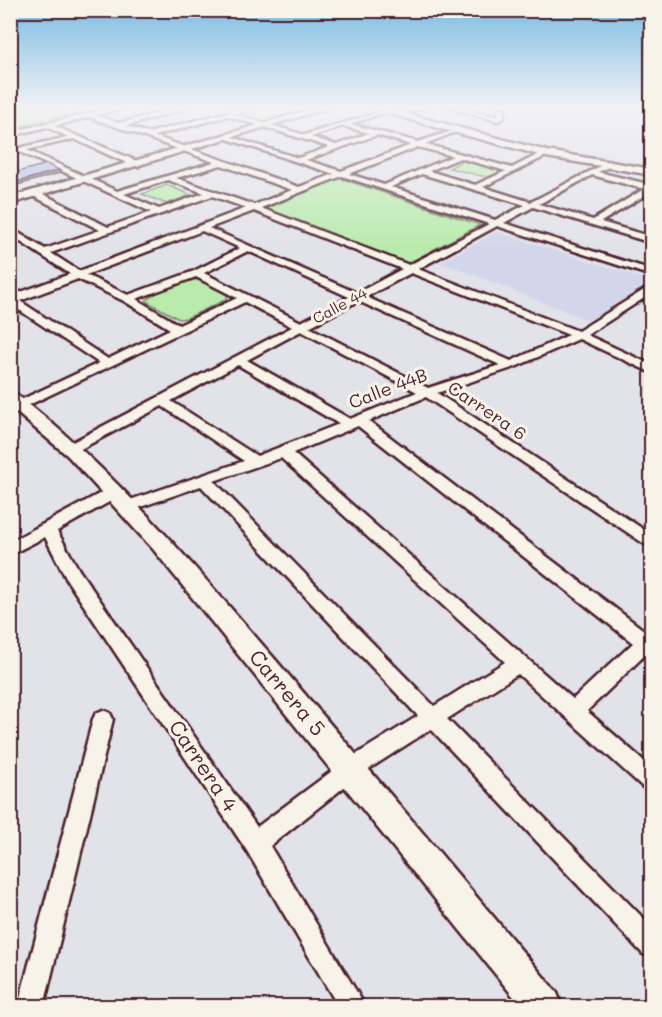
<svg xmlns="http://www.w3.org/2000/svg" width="662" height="1017" font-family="Mali,sans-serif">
<rect width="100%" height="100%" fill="#e2e2e9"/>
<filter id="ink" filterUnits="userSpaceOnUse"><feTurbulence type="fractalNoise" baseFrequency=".0167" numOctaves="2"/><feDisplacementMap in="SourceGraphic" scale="12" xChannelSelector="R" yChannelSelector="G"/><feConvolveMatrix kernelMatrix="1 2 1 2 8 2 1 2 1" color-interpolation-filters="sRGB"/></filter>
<g filter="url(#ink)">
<path fill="#d3d6ea" d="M497,232L651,281L593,322L441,262Z"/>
<path fill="#b8ebac" stroke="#81856c" stroke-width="1.5" d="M10,108H47L66,115L11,128Z
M462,161L503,171L490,178L449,168Z
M339,178L480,225L401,267L263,210Z
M167,185L191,195L166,204L142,194Z
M202,279L227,293V299L187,318L179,319L146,301C159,287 184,281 202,279Z"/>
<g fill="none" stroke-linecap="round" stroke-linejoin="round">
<g stroke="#4a1f2b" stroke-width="5">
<path id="street" d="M112,108H122L96,115L119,123L179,108H188L126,126L148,133L244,108H253L235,114L304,135L393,108V110L350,124L418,142L458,129V131L425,144L512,168L541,153L548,155L483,187L531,202L610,161L613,165L598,172L652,185V191L601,222L652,237V243L533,207L504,223L652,270V276L497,226L418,269L578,331L652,285V293L587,335L652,365V373L579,339L515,367L437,393L652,535V549L426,397L369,421L645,631L652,629V655L647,653L587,711L652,768V792L645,789L518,674L447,719L652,927V957L643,954L431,729L358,776L270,846L365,1006H338L247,851L67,580L45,537L10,555V542L110,488H120L122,492L120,496L57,531L79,570L257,827L344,762L418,716L201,486L129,511L122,506L124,502L244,461L162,406L75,452H65L63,449L65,446L292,327L245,302L10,414V405L99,363L10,304V296L70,274L10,235V228L45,249L100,230L33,196V192H39L108,227L151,212L20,152L10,154V150L68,137L47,127L10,136V132ZM228,116L329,147L298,158L228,136H224V138L334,174L299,187L154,136ZM89,117L214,162L117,191L27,150L74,139L133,166H139V162L54,126ZM343,126L369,133L336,145L311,137ZM377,135L411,145L341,171L306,160ZM418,147L453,156L384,185L349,174ZM460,158L506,171L475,185L429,171ZM221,165L292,190L254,205L176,178ZM422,174L525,205L495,220L391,187ZM592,175L644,189L593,220L539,204ZM342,176L489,224L409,265L261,208ZM168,180L204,193L159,209L124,194ZM212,196L246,208L79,271L51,253ZM254,211L402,269L357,293L209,228ZM202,231L240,248L194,271L128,295L86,275ZM248,251L349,297L301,322L204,273ZM411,273L569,335L511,361L366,297ZM196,277L237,298L179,325L136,299ZM78,279L124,301L170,329L108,359L20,301ZM358,301L500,365L428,388L309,327ZM301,331L417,392L350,419L247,360ZM238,365L339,424L257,456L171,401ZM358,426L633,643L573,699L293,453ZM281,458L505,662L434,706L214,481Z
M412,108H423L401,114L398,112Z
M450,108H460L498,117V108H504V118L498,121Z
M650,141H652V146L647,143Z
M103,710L110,713L113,719L44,1006H18L93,719L96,713Z"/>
</g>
<g stroke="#4a1f2b" stroke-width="5">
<path id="secondary" d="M316,108H328L10,204V197Z
M372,108H385L547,151L652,169V175L547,157L442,129Z
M10,393L16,394C114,470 192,564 273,657C368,768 463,880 557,993L562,1006H521L153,549L68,456L10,407Z"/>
</g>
<use href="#street" fill="#f7f3e8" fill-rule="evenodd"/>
<use href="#secondary" fill="#f7f3e8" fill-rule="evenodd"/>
</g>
<path fill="#7b83a4" stroke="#4a1f2b" stroke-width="1.5" d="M59,170L60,173L10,187V184Z"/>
<path fill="#b0bbeb" stroke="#4a1f2b" stroke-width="1.5" d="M47,164L59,170L10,184V174Z"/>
</g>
<linearGradient id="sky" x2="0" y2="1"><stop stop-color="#7bbbe2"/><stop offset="0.43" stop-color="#f2f2f5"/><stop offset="1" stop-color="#f2f2f5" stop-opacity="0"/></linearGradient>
<rect width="662" height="250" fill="url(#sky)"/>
<g text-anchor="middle" stroke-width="6" stroke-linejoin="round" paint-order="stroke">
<g font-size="15" fill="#4a1f2b" stroke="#f7f3e8">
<text transform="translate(340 306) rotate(-28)" y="5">Calle 44</text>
</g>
<g font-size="18" fill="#4a1f2b" stroke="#f7f3e8">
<text transform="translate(388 389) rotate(-21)" y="6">Calle 44B</text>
<text transform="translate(487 411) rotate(34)" y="6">Carrera 6</text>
</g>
<g font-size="21" fill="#4a1f2b" stroke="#f7f3e8">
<text transform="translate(287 693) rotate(50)" y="7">Carrera 5</text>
<text transform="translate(203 766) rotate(56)" y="7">Carrera 4</text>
</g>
</g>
<rect width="662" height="1017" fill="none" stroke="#f7f3e8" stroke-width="36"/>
<rect x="18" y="18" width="626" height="981" fill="none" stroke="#4a1f2b" stroke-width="2" filter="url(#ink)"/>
</svg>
